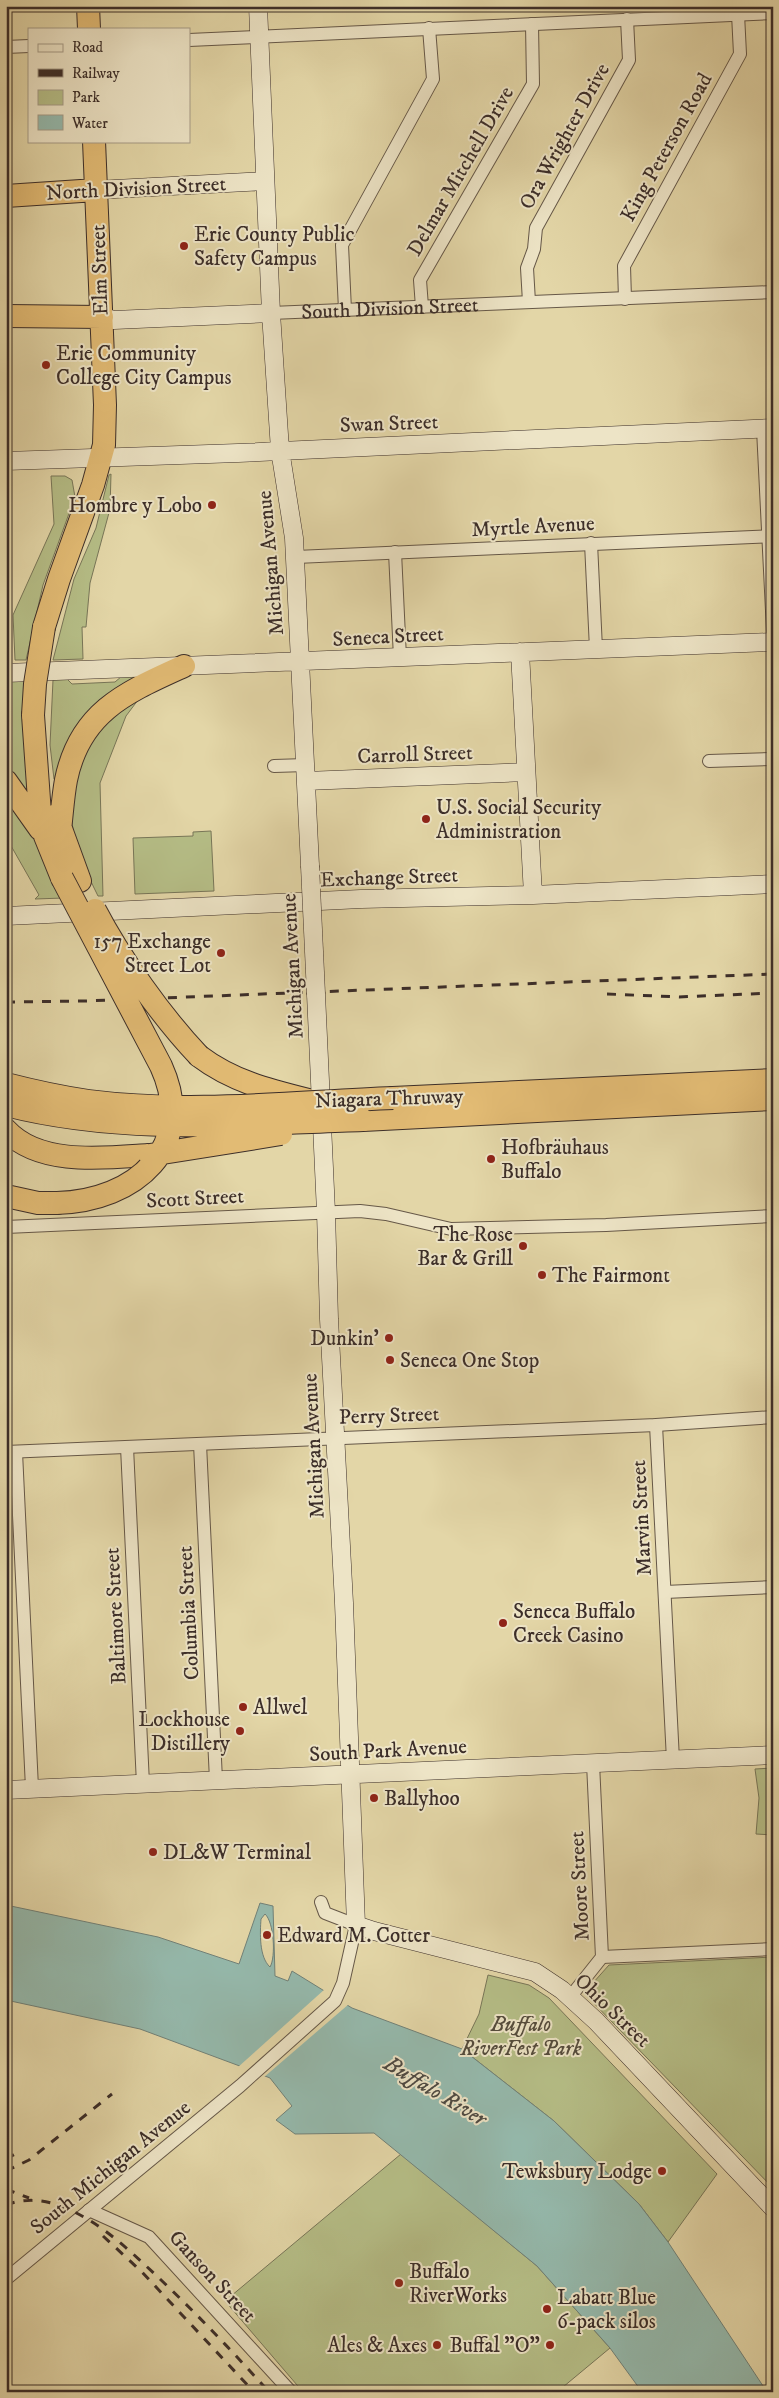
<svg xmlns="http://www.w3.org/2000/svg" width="779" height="2398" font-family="'IM FELL DW Pica',serif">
<rect width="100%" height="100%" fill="#e3d6a7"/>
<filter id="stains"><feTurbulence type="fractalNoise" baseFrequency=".004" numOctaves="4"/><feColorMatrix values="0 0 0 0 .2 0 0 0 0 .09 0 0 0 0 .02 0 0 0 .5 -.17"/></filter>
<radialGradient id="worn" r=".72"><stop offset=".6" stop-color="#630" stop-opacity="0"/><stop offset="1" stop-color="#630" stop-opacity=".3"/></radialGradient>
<path fill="#b5bd86" stroke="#787658" d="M111,474L110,509L90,583L86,627H82L83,659L53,660L74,579L96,528L109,475Z
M51,476H65L72,480L75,497L43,585L26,660H15L13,615L54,524Z
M122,676H135L136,680L60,779H54L50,745L53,680L66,678L72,684L115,682Z
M26,680L30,789L24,791L6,769V681Z
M138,700L126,716L100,783L103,896H98C74,848 58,802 84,751C87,744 91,732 96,727C108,717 125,709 138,700Z
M6,792L37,834L64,898L35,899L39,895L6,837Z
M211,831L214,891L135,894L133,838L193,836V832Z
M773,1768V1835L756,1834L759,1798L755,1769Z
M773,1957V2188L584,1993L609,1965Z
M488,1975L529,1985L549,1998L717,2174L668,2242L639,2204L554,2121L462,2049L479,2014Z
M401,2154L537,2266L610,2348L557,2392H303L225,2301Z"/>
<path fill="#95b9ac" stroke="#718178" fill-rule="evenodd" d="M260,1903L273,1906L275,1976L288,1981L292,1971L352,2008L462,2049L554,2121L639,2204L668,2242L767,2392H642L610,2348L537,2266L374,2133L295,2134L276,2120L292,2106L270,2078L237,2065L140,2029L6,2000V1905L158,1937L239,1964ZM265,1914C274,1922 276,1957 270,1967C259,1957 260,1933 261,1919Z"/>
<path fill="#e3d6a7" d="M325,1989L349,2004L263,2078L237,2068Z"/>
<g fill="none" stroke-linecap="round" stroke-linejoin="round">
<g stroke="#665848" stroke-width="14">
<g id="street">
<path d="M189,40L773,13"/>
<path d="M6,47L29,46"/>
<path d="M625,299L624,266L740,54L738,14"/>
<path d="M529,302L527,268L534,249L536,228L629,60L627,19"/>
<path d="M422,307L420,280L533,84L532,24"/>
<path d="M345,310L342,245L433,79L429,28"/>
<path id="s1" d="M271,313L773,292"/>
<path d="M763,429L773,631"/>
<path d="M591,543L596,649"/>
<path d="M395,552L400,658"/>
<path d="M296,557L773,536"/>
<path d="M709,761L773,759"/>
<path d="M274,766L306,765"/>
<path d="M6,1227L360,1211L386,1214L451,1229L606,1225L773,1216"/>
<path d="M656,1425L673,1760"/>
<path d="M200,1444L216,1780"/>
<path d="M127,1447L143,1784"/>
<path d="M6,1452L656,1425L773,1417"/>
<path d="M16,1452L32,1788"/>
<path d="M665,1592L773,1587"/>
<path d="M602,1957L773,1949"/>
<path d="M571,1996L602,1957L593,1763"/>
<path d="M89,2210L149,2237L291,2392"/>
<path d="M6,2279L240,2086L335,2001L343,1983L356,1925L325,1913L321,1902"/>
</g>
</g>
<g stroke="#3c2e29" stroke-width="19">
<path id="secondary" d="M258,6L271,313L280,450L294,538L310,866
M96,190L265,181
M102,317L114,320L271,313
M6,461L238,453L773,428
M520,652L533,895
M6,673L773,642
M306,781L526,772
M6,916L361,899L533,895L773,884
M316,994L326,1212L329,1319L344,1603L356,1925L374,1931L535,1972L562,1990L596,2021L773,2208
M6,1790L773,1755"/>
</g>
<g stroke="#3c2e29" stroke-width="24">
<path id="highway" d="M88,6L89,29
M6,196L96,190
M6,316L102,317
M44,627L59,579L93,485L104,445L105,405L94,141
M33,715L40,814L45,836L62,878
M6,781L40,829
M56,815L80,881
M60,830C62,813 63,796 66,780C80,711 127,692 184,666
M199,1056C232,1081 268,1090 308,1100
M393,1098L773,1080
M363,1120L773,1099
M6,1130C39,1166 104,1158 148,1155
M6,1196L38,1203H57"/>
</g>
<use href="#street" stroke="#ede4c6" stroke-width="12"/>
<use href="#secondary" stroke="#ede4c6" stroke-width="18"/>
<use href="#highway" stroke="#e2bb74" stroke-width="22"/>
<path stroke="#3c2e29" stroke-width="3" stroke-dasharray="9 9" stroke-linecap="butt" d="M607,994L679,997L773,993
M6,1002L85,1001L773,974
M6,2159L15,2154
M6,2171L29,2160L112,2094
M6,2189L29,2198
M6,2205C21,2199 39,2199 55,2204C97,2218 129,2250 160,2279C198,2315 234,2353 269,2392
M103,2236L142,2272L254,2392
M230,2389L232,2392"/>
<g stroke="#3c2e29" stroke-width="19" stroke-linecap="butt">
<path id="secondary-bridge" d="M310,866L316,994"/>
</g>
<g stroke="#3c2e29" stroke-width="24" stroke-linecap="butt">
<path id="highway-bridge" d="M33,715L35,684L44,627
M95,910C120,958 162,1017 199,1056
M6,1084C33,1091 61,1097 88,1101C189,1114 292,1102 393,1098
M6,1105C123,1135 244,1124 363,1120
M150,1155L281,1134
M57,1203C135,1201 198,1147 161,1066L62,878"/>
</g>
<use href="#secondary-bridge" stroke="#ede4c6" stroke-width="18"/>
<use href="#highway-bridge" stroke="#e2bb74" stroke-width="22"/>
</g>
<g fill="#8f2418" stroke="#ede4c6" stroke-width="2">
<circle cx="184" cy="246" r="5"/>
<circle cx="46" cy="365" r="5"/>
<circle cx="212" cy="505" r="5"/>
<circle cx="426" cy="819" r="5"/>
<circle cx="221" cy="953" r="5"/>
<circle cx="491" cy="1159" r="5"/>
<circle cx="523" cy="1246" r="5"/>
<circle cx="542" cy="1275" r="5"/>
<circle cx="389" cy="1338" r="5"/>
<circle cx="390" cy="1360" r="5"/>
<circle cx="503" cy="1623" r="5"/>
<circle cx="243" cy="1707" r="5"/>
<circle cx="240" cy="1731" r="5"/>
<circle cx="374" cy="1798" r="5"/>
<circle cx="153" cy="1852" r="5"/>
<circle cx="267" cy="1935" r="5"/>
<circle cx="662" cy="2171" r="5"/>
<circle cx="399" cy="2283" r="5"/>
<circle cx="547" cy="2309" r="5"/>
<circle cx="437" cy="2345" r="5"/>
<circle cx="550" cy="2345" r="5"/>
</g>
<g text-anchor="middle" stroke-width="4" stroke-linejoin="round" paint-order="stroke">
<g font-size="21" fill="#3c2e29" stroke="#ede4c6">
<text transform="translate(564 136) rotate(-61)" y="7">Ora Wrighter Drive</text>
<text transform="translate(666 147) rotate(-61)" y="7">King Peterson Road</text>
<text transform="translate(460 171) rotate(-60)" y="7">Delmar Mitchell Drive</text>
<text transform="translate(136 188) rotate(-3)" y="7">North Division Street</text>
<text transform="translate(99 270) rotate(-92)" y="7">Elm Street</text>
<text dy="7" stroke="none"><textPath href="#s1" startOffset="119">South Division Street</textPath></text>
<text transform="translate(389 423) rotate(-2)" y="7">Swan Street</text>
<text transform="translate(533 526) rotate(-3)" y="7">Myrtle Avenue</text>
<text transform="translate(270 563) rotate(-95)" y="7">Michigan Avenue</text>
<text transform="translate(388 636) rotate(-3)" y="7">Seneca Street</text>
<text transform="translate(415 754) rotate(-2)" y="7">Carroll Street</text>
<text transform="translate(389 877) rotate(-2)" y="7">Exchange Street</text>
<text transform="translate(292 966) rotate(-93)" y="7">Michigan Avenue</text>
<text transform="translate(389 1098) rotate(-2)" y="7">Niagara Thruway</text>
<text transform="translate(195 1198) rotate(-3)" y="7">Scott Street</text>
<text transform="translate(389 1415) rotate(-2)" y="7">Perry Street</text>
<text transform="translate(313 1446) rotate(-93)" y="7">Michigan Avenue</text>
<text transform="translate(641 1518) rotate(-93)" y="7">Marvin Street</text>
<text transform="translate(188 1613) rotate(-93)" y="7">Columbia Street</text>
<text transform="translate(115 1616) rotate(-93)" y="7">Baltimore Street</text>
<text transform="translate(388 1750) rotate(-3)" y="7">South Park Avenue</text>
<text transform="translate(579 1886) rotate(-93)" y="7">Moore Street</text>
<text transform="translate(613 2010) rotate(44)" y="7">Ohio Street</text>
<text transform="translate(110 2167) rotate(-39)" y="7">South Michigan Avenue</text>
<text transform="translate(213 2276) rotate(47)" y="7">Ganson Street</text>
</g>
<g font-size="21" fill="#3c2e29" stroke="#ede4c6" text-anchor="start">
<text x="194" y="241">Erie County Public<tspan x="194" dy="24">Safety Campus</tspan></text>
<text x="56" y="360">Erie Community<tspan x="56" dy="24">College City Campus</tspan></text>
<text x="202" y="512" text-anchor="end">Hombre y Lobo</text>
<text x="436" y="814">U.S. Social Security<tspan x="436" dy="24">Administration</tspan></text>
<text x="211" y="948" text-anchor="end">157 Exchange<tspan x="211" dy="24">Street Lot</tspan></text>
<text x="501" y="1154">Hofbräuhaus<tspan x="501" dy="24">Buffalo</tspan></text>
<text x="513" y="1241" text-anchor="end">The Rose<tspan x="513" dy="24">Bar &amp; Grill</tspan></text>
<text x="552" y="1282">The Fairmont</text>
<text x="379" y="1345" text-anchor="end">Dunkin'</text>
<text x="400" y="1367">Seneca One Stop</text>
<text x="513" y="1618">Seneca Buffalo<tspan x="513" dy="24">Creek Casino</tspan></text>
<text x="253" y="1714">Allwel</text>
<text x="230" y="1726" text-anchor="end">Lockhouse<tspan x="230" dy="24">Distillery</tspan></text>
<text x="384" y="1805">Ballyhoo</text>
<text x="163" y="1859">DL&amp;W Terminal</text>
<text x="277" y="1942">Edward M. Cotter</text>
<text x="652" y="2178" text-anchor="end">Tewksbury Lodge</text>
<text x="409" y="2278">Buffalo<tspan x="409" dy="24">RiverWorks</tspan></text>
<text x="557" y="2304">Labatt Blue<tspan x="557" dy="24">6-pack silos</tspan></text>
<text x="427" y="2352" text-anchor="end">Ales &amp; Axes</text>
<text x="540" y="2352" text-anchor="end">Buffal "O"</text>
</g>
<g font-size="21" font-style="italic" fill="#544b3c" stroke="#ede4c6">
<text x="521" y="2031">Buffalo<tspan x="521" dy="24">RiverFest Park</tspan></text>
</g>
<g font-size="22" font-style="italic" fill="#4e4a43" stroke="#ede4c6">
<text transform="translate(436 2090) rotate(31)" y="8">Buffalo River</text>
</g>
</g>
<rect width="779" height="2398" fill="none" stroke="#e3d6a7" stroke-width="25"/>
<rect x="8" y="8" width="764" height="2383" fill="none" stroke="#3c2e29" stroke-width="2.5"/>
<rect x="12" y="12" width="754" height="2373" fill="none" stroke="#3c2e29"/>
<rect x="28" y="28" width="162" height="115" fill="#ede4c6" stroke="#a69b87"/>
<rect x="38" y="44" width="25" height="8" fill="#ede4c6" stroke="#a69b87"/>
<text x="72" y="52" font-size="15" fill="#3c2e29">Road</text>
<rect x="38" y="69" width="25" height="8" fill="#3c2e29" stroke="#a69b87"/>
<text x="72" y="78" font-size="15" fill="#3c2e29">Railway</text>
<rect x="38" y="90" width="25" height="15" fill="#b5bd86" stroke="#a69b87"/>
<text x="72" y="102" font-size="15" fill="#3c2e29">Park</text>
<rect x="38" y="115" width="25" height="15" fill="#95b9ac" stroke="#a69b87"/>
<text x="72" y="128" font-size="15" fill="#3c2e29">Water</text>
<rect width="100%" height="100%" filter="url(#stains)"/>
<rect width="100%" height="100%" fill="url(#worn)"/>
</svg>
